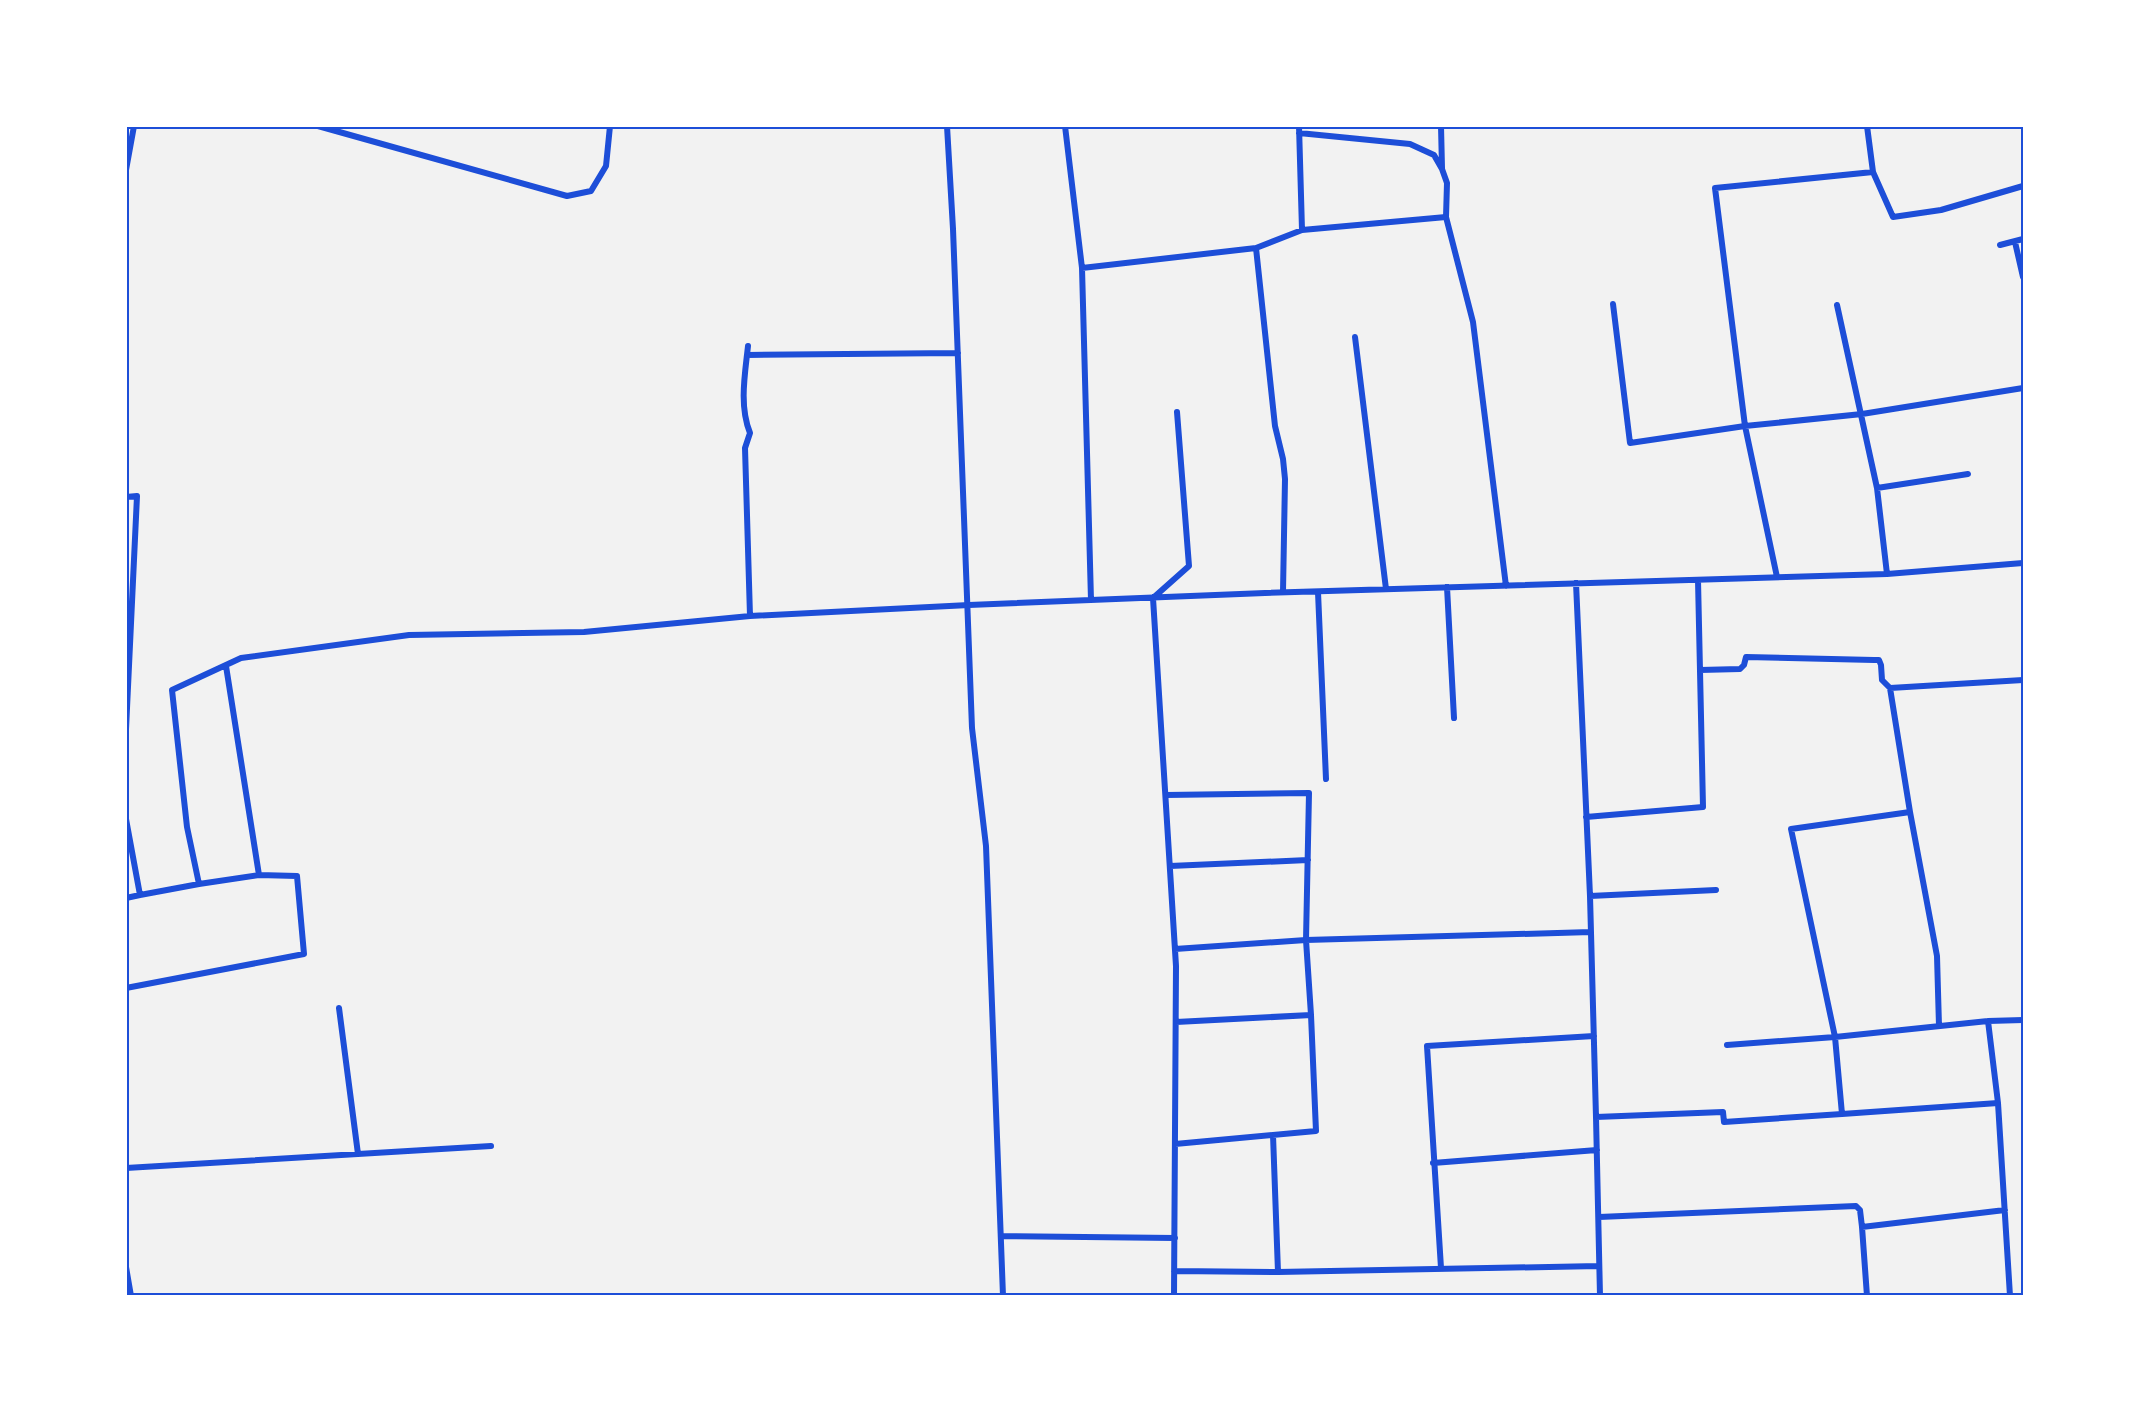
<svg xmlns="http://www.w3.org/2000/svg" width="2149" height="1422" font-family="'IBM Plex Sans',sans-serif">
<rect width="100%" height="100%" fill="#f2f2f2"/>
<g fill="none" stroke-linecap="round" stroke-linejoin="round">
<path stroke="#1d4ed8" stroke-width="6" d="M318,126L567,196L591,191L606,166L610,126
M947,126L953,229L972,728L986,846L1003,1296
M1065,126L1082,268L1256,248L1302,230L1446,217
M1299,126L1302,230
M1441,126L1442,168
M1867,126L1873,172L1893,217L1941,210L2023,186
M1299,133L1410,144L1434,155L1442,169L1447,183L1446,217L1473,322L1506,586
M126,170L134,126
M2015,242L2023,277
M2000,245L2023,239
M1256,248L1275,426L1283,459L1285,479L1283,592
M1082,268L1091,600
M1613,304L1630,443L1745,426L1862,414L2023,388
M1837,305L1877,488L1887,574
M1355,337L1386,589
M748,346C745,374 739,406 750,433L745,448L750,616
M747,355L958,353
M1877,488L1968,474
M126,497L137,496L126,729
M1777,577L1745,426L1715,188L1873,172
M1576,583L1590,896L1596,1117L1723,1112L1724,1122L1842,1114
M1447,587L1454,718
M1318,592L1326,779
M1700,670L1740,669L1744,665L1746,657L1874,660H1879L1881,665L1882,680L1890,688L2023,680
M1890,688L1910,812
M1166,795L1309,793L1306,940L1311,1015L1176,1022
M1586,817L1703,807L1698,580
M126,819L140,895L199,884L259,875L226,666
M1170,866L1308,860
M199,884L187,827L172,690L241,658L409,635L584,632L750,616L969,605L1265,593L1887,574L2023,563
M1590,896L1716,890
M126,898L140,895
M1175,949L1306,940L1591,932
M126,988L304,954L297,876L259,875
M339,1008L358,1154
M1939,1026L1937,956L1910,812L1791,829L1835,1037L1842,1114L1998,1103L1988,1021
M1727,1045L1835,1037L1988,1021L2023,1020
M1998,1103L2010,1296
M1596,1117L1600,1296
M1273,1135L1278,1272
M1175,1144L1316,1131L1311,1015
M1433,1163L1597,1150
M126,1168L491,1146
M1599,1217L1856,1206L1860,1210L1862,1227
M1002,1236L1175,1238
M126,1267L131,1296
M1441,1268L1427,1046L1594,1036
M1174,1271L1278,1272L1599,1266
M1174,1296L1176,966L1153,598L1189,566L1177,412
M1867,1296L1862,1227L2005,1210"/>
</g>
<rect width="2149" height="1422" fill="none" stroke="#ffffff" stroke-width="255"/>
<rect x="128" y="128" width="1894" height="1166" fill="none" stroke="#1d4ed8" stroke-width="2"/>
</svg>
